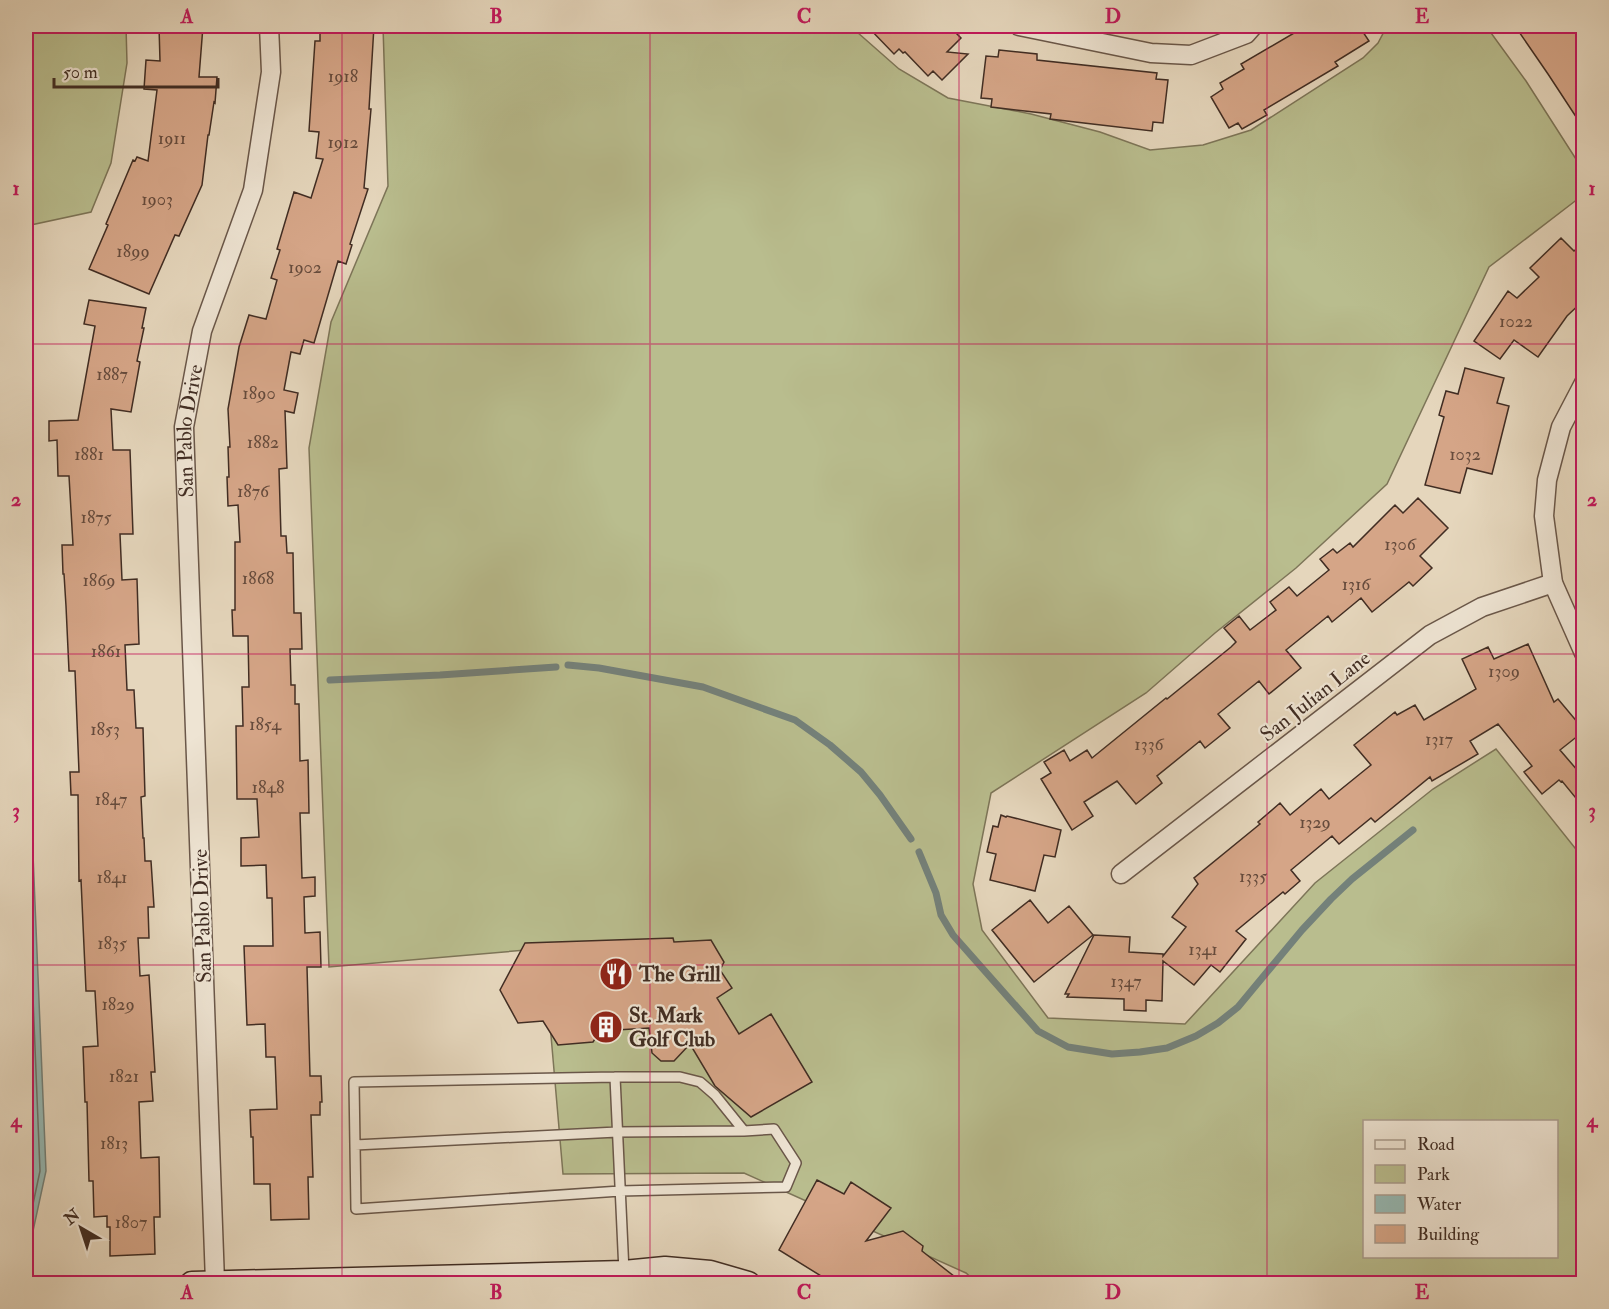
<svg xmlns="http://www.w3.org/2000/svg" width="1609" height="1309" font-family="'IM FELL Double Pica',serif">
<rect width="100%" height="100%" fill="#e5d6bc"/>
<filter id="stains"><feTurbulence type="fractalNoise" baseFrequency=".00333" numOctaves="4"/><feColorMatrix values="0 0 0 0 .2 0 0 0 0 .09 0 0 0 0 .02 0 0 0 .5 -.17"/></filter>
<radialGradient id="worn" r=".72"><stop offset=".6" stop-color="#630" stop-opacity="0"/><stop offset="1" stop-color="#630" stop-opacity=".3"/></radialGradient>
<path fill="#b9bd8e" stroke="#7d7558" stroke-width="1.5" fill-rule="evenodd" d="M26,26H126L127,63L111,163L91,212L26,226Z
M383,26H851L857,32L899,69L948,98L1031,114L1100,132L1150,150L1203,145L1251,130L1363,58L1378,43L1387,26H1486L1526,81L1583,170V195L1489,267L1387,484L1296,568L1215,633L1146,693L991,793L973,884L982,930L1048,1018L1185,1024L1315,883L1433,789L1496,749L1583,858V1283H977L966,1273L744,1173L563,1174L550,1024V948L329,967L309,448L331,322L388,186ZM1364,1122H1556V1256H1364Z"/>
<path fill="#96b9b4" stroke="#74817a" stroke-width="1.5" d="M26,684L46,1171L28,1254L26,1272Z"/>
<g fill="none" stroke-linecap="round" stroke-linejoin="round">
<path stroke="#6c736c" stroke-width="1.5" d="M26,824L40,1171L26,1237
M26,999L33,1170L26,1203"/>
<path stroke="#74817a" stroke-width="7" d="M568,665L599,668L703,687L795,720L830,745L861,772L880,795L911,839
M330,680L440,675L556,667
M919,852L936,893L941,915L953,935L1038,1031L1068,1047L1112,1054L1140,1052L1167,1048L1196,1036L1218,1023L1238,1007L1302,930L1331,899L1352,879L1413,830"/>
</g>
<path fill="#d5a587" stroke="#412d23" stroke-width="1.5" d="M159,26H203L199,77H217L215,103L214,102L209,135H208L202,185L179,236L175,235L149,294L89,269L108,225L106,224L133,160L135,161L137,157L148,161L157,90L144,89L146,60L160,61Z
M320,26H374L369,109H371L364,188L368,189L350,244L352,245L346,264L338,261L314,343L304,340L300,354L291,352L284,390L298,393L294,413L285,411L287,468L279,469L281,536H286L287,553H293L294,613H301L302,649H290L291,685H295V704H299L300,761L308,760L309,813H300L302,878L315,877V896L304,897L305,933L320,932L321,967H307L310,1076H321L322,1102H320V1115H311L313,1177H308L309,1219L271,1220L270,1184H254L253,1137H251L250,1110L277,1109L275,1057H266L265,1024L247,1025L244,946H273L272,898H267L266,865L241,866V838L259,837L257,799H237L236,726H243L242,687H249L248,636H233L232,610H235V542H240L238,505L228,506L227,477H229L228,447H230L228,409L239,347L249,315L266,319L277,280L271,278L280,250L277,249L294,192L311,198L323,159L316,158L319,132L309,131L315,41H320Z
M867,26H949L961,38L947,52L968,54L942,80L933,71L928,76L905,52L903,53L899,49L894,54Z
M1306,26H1359L1369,41L1335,62L1338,66L1264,110L1267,115L1242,129L1238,123L1229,128L1211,97L1223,89L1220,83L1244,69L1241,64Z
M1515,26H1584V129L1548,74Z
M999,50L1037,54V60L1157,73L1156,79L1168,80L1163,123L1153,122L1152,131L1050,119L1051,114L991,107L992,99L981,98L986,56L998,57Z
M1561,238L1574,251L1584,242V300L1567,316L1538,357L1514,340L1500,359L1474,341L1508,291L1517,298L1539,277L1530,268Z
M89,300L146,308L142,328H144L137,361L140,362L131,412L111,409L113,450H130L133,534H120L122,580L137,579L139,644L125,645L127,690H134L136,728H143L145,796L141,797L143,838H144L145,861H151L154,907H148L149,938H138L140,976L149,975L155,1072H151L153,1101L139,1102L141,1158L159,1157L160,1217H154L155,1254L110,1256V1227H107V1216L94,1217L93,1181H89L87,1102H85L83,1047L98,1046L95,991H86L81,880L79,881L78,795H71L70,772H79L75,671H69L66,606L64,574H63L62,545H73L69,476H58L57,440L49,441V421L78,420L95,326L84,324Z
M1465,368L1504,378L1497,403L1509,406L1492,474L1467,468L1460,493L1425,485L1444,417L1439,415L1446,391L1458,394Z
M1418,498L1448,528L1420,556L1432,568L1413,586L1409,582L1372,612L1361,598L1332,622L1328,616L1286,650L1301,668L1269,694L1259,681L1218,714L1230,728L1205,748L1200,741L1157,776L1162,783L1136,804L1117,781L1084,802L1093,816L1072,830L1041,779L1051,773L1044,762L1064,750L1070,761L1087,750L1092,758L1166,698L1167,699L1231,647L1236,642L1224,628L1239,616L1250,630L1276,610L1270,602L1289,587L1297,596L1329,570L1320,559L1333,549L1337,553L1350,543L1353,547L1395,505L1403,513Z
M1528,644L1554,702L1558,699L1584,730V731L1560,750L1584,778V808L1562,781L1561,782L1559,780L1542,794L1524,772L1532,766L1498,724L1470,741L1478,754L1432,781L1430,777L1375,822L1371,818L1339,844L1332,836L1291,870L1300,881L1285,894L1283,892L1236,931L1246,939L1220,972L1211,965L1194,985L1163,961L1162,1001L1146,1000V1011L1124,1010V999L1067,997L1069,994H1065L1094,935L1130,937L1129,952L1163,954V956L1186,927L1172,917L1198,884L1194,878L1260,824L1258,822L1280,803L1290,815L1321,789L1329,799L1371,765L1354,745L1395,712L1397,715L1415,705L1424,720L1476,689L1462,659L1488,647L1494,659Z
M1001,815L1006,817L1007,816L1061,830L1055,857L1044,855L1035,891L990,880L996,854L987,852L993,826L998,827Z
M1030,900L1048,923L1069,906L1093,935L1034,982L992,930Z
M673,938L674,942L711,940L724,962L720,970L732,988L717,998L739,1034L771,1014L812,1082L751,1117L715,1086L690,1044L674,1061H661L652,1053L649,1028L600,1031L593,1042L558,1045L543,1021L518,1023L500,990L525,943Z
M817,1180L844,1194L851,1182L891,1208L866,1241L903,1231L923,1246L922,1251L964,1284H834L779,1250Z"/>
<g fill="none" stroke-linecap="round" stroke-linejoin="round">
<g stroke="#6a5749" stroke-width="12">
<path id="lane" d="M615,1077L624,1272
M355,1145L617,1132L744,1131L774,1129L796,1163L786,1187L620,1191L356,1209L354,1082L615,1077H680L700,1082L715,1095L744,1131"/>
</g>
<g stroke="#6a5749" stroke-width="21">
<g id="street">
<path d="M1019,26L1151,53L1191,55L1246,34L1253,26"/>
<path d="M1584,383L1561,427L1547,480L1544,516L1553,583L1584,653"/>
<path d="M1121,874L1430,635L1482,607L1553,583"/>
<path id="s1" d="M215,1282L184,427L202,331L253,190L271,72L269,26"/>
</g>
</g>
<g stroke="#412d23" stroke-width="27">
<path id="secondary" d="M192,1284L624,1273L665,1269L710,1273L748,1284"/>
</g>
<use href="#lane" stroke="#eee4d3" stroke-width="9"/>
<use href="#street" stroke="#eee4d3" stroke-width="18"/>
<use href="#secondary" stroke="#eee4d3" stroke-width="24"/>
</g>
<path fill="none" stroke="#c2185b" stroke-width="1.5" stroke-opacity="0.55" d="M342,26V1284M650,26V1284M959,26V1284M1267,26V1284M26,344H1584M26,654H1584M26,965H1584"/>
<defs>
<g id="restaurant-disc" transform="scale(1.725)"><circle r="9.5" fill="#8f2418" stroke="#eee4d3"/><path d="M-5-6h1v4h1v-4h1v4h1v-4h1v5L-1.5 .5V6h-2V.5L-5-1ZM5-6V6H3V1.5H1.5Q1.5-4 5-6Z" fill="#fff"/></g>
<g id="building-disc" transform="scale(1.725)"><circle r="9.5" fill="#8f2418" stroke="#eee4d3"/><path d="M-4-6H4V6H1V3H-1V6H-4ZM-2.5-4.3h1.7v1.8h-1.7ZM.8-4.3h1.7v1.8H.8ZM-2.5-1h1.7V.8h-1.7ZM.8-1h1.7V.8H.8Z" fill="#fff"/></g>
</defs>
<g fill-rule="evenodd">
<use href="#restaurant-disc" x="616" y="974"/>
<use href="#building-disc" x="606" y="1027"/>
</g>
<g text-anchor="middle" stroke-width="4.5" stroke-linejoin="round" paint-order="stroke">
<g font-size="18" fill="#664b3c">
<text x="343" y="82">1918</text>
<text x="172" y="144">1911</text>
<text x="343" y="148">1912</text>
<text x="157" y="205">1903</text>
<text x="133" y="257">1899</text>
<text x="305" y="273">1902</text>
<text x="1516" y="327">1022</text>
<text x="112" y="380">1887</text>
<text x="259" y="399">1890</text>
<text x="263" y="448">1882</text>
<text x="89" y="460">1881</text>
<text x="1465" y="460">1032</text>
<text x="253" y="497">1876</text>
<text x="96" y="523">1875</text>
<text x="1400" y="550">1306</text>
<text x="258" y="584">1868</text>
<text x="99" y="586">1869</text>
<text x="1356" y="590">1316</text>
<text x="106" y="657">1861</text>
<text x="1504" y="677">1309</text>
<text x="265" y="730">1854</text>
<text x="105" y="735">1853</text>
<text x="1439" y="745">1317</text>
<text x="1149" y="750">1336</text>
<text x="268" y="793">1848</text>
<text x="111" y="805">1847</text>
<text x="1315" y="828">1329</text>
<text x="1253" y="882">1335</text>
<text x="112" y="883">1841</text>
<text x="112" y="949">1835</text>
<text x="1203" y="955">1341</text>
<text x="1126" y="987">1347</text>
<text x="118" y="1010">1829</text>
<text x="124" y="1082">1821</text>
<text x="114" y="1149">1813</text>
<text x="131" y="1228">1807</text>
</g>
<g font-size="21" fill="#412d23" stroke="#eee4d3">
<text dy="7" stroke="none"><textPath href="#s1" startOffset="852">San Pablo Drive</textPath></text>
<text transform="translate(1315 696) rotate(-38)" y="7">San Julian Lane</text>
<text transform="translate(202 916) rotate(-92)" y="7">San Pablo Drive</text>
</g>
<g font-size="21" font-weight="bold" fill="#412d23" stroke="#eee4d3" text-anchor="start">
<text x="639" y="981">The Grill</text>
<text x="629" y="1022">St. Mark<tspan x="629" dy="24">Golf Club</tspan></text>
</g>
</g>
<rect width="1609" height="1309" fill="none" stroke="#e5d6bc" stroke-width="66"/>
<rect x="1363" y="1120" width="195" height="138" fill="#eee4d3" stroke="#a99b8d" stroke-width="1.5"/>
<rect x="1375" y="1140" width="30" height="9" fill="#eee4d3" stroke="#a99b8d" stroke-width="1.5"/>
<text x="1417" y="1150" font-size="18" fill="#412d23">Road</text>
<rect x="1375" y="1165" width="30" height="18" fill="#b9bd8e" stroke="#a99b8d" stroke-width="1.5"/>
<text x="1417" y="1180" font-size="18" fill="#412d23">Park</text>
<rect x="1375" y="1195" width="30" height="18" fill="#96b9b4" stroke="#a99b8d" stroke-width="1.5"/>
<text x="1417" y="1210" font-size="18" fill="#412d23">Water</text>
<rect x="1375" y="1225" width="30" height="18" fill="#d5a587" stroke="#a99b8d" stroke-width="1.5"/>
<text x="1417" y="1240" font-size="18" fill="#412d23">Building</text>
<g transform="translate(81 1228) rotate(321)" stroke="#eee4d3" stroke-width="4.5" paint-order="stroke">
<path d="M0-4.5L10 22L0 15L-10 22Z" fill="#412d23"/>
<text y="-9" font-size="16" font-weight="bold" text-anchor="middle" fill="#412d23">N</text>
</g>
<path d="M54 78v9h164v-9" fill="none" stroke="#412d23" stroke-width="3"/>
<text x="63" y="78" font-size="18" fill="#412d23" stroke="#eee4d3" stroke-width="4.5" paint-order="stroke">50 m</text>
<rect x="33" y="33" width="1543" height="1243" fill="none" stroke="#c2185b" stroke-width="2"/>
<g font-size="20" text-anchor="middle" font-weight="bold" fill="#c2185b">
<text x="187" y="23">A</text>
<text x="496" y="23">B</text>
<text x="804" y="23">C</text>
<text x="1113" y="23">D</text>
<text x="1422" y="23">E</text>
<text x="16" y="195">1</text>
<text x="1592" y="195">1</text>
<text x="16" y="506">2</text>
<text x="1592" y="506">2</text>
<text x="16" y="817">3</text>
<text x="1592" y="817">3</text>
<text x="16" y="1127">4</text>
<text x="1592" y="1127">4</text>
<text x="187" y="1299">A</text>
<text x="496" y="1299">B</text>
<text x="804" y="1299">C</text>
<text x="1113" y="1299">D</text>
<text x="1422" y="1299">E</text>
</g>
<rect width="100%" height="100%" filter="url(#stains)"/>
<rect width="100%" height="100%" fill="url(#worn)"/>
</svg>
